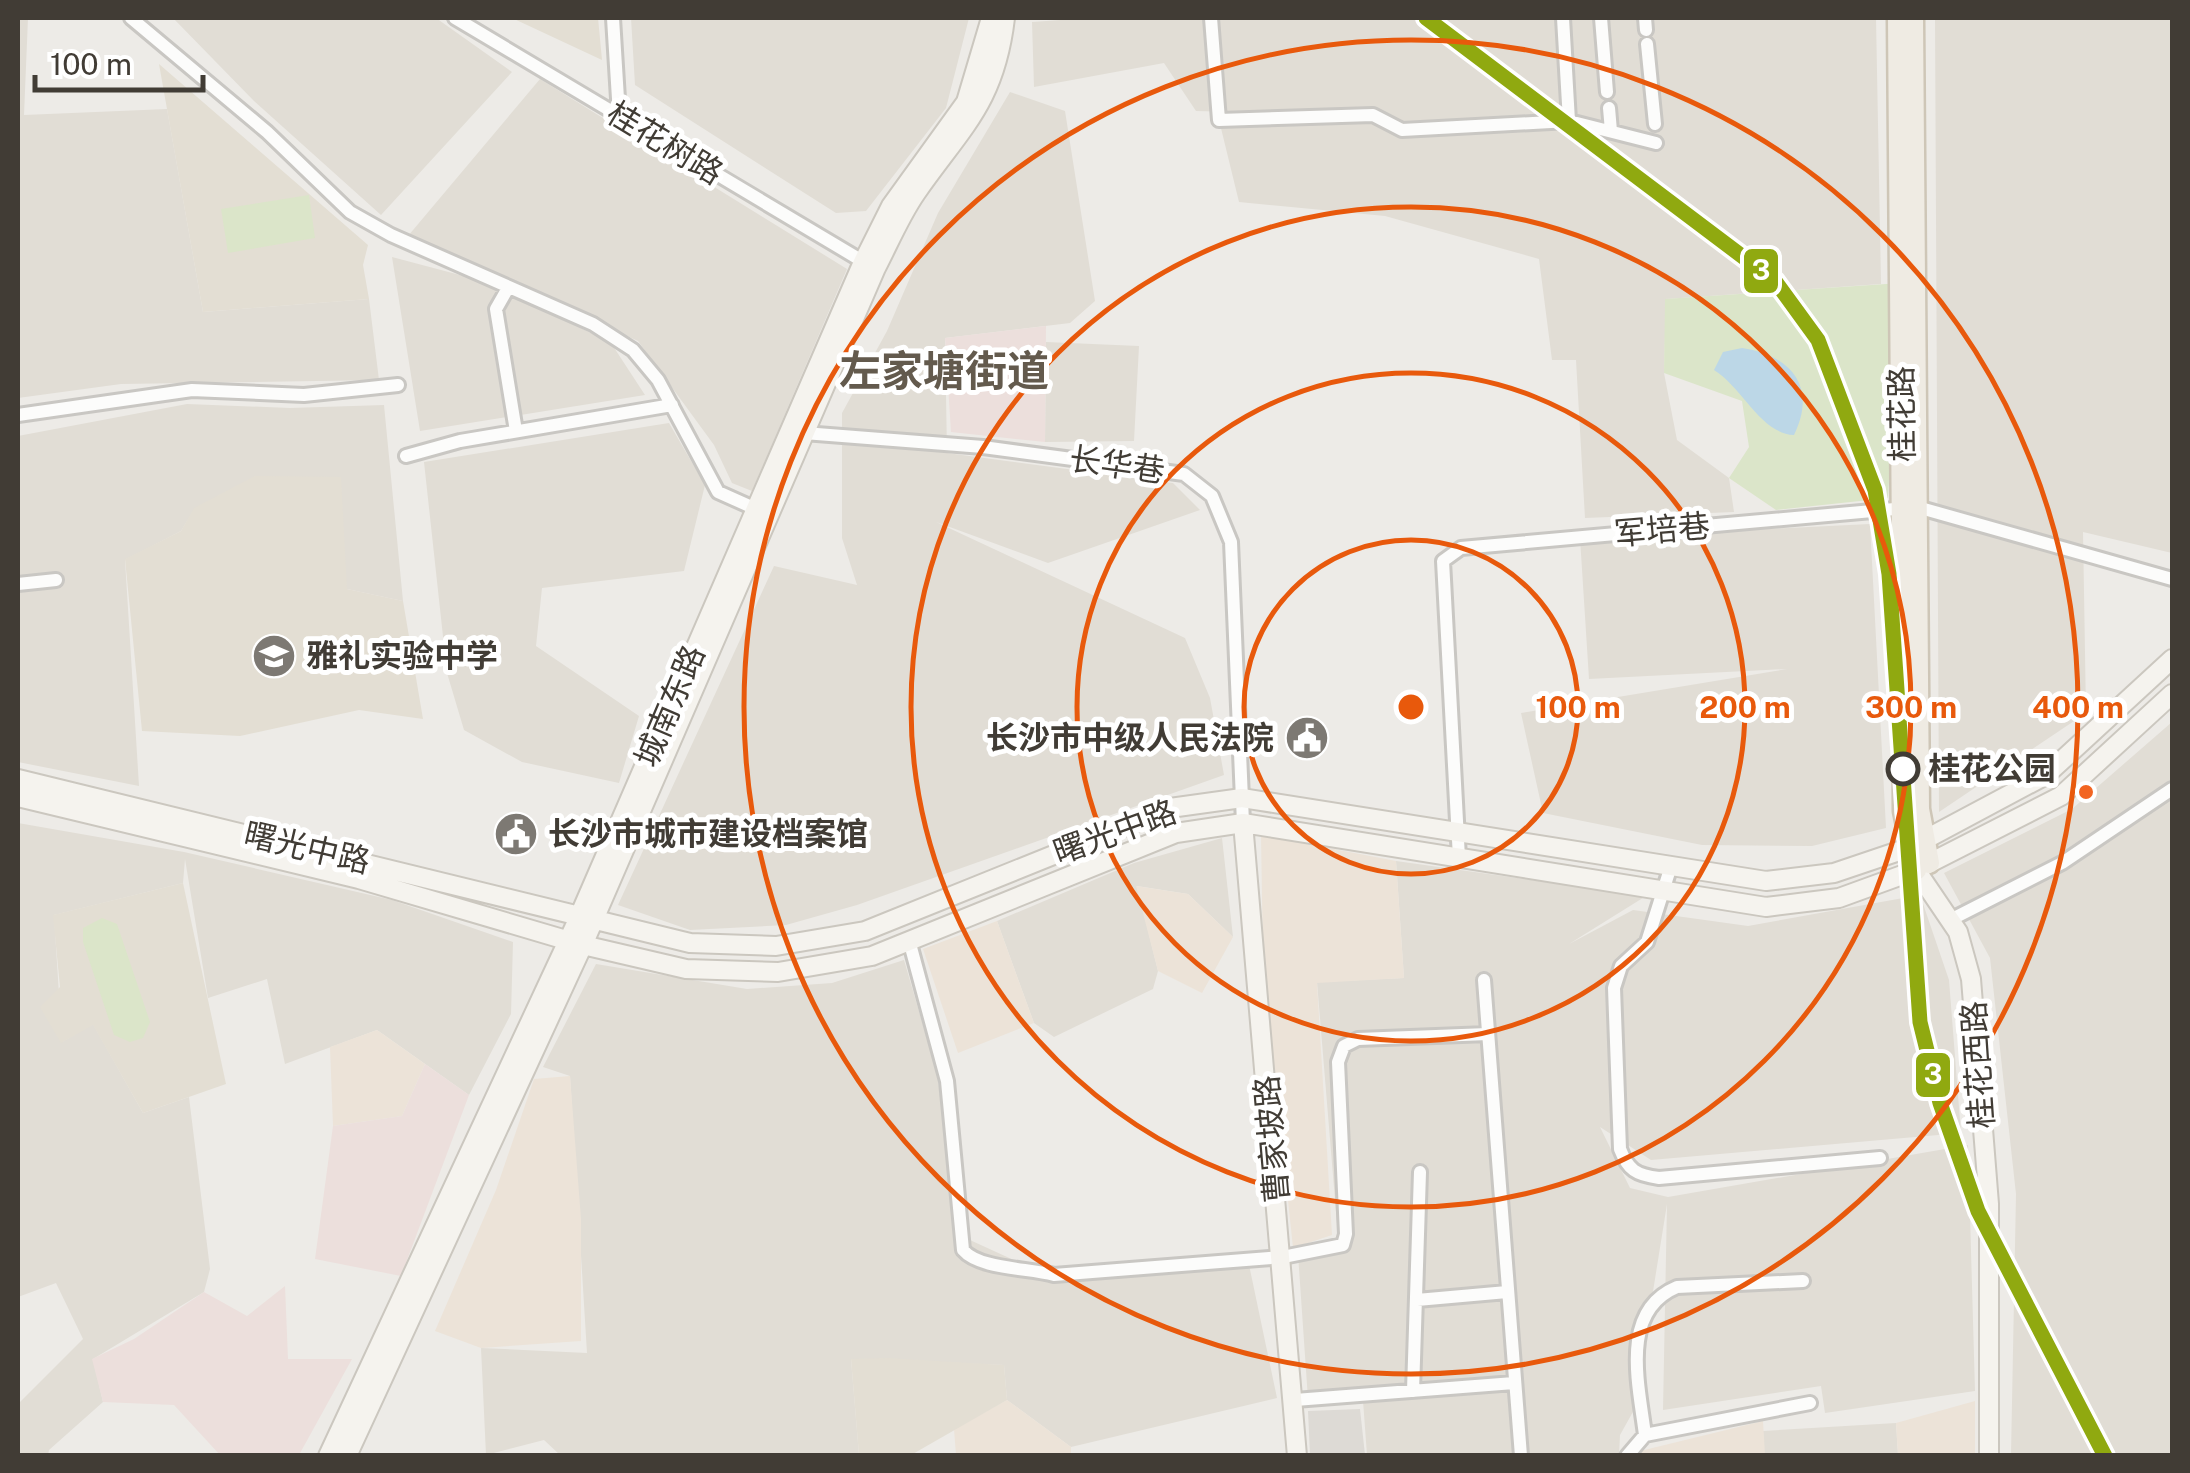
<svg xmlns="http://www.w3.org/2000/svg" width="2190" height="1473" font-family="'Public Sans','Noto Sans SC',sans-serif">
<rect width="100%" height="100%" fill="#edebe7"/>
<path fill="#e1ddd5" d="M18,18H28L24,115L167,109L203,312L369,299L379,380L121,384L18,398Z
M173,18H436L512,72L381,215L254,101Z
M631,18H969L946,108L866,211L836,213L635,85Z
M1089,18H1876L1881,284L1666,299L1664,373L1677,440L1729,478L1734,512L1585,518L1576,360H1552L1539,259L1385,216L1239,202L1219,120L1344,115L1196,111L1164,63L1034,87L1032,22Z
M1935,18H2172V553L2083,532L2086,713L1939,812Z
M540,79L847,269L752,491L732,483L714,445L638,341L408,236Z
M1010,92L1065,111L1095,301L1070,323L945,338L947,453L1173,483L1200,510L1048,563L936,522L1185,638L1210,698L1224,775L857,905L786,925L690,930L618,905L774,566L857,585L842,538V413L887,331L938,213Z
M392,257L490,283L611,343L645,395L420,431Z
M1046,342L1139,346L1134,441L1045,442Z
M187,404L290,408L384,405L403,601L347,589L195,508L181,531L125,560L139,786L18,762V436Z
M669,423L705,485L684,571L542,588L536,646L639,716L619,783L522,762L464,730L447,673L424,462Z
M1870,524L1886,828L1812,846L1702,845L1543,813L1521,713L1787,669L1589,679L1580,538Z
M2172,722V1455H2011L2016,1194L1990,958L1944,873L2072,809Z
M18,823L184,852L392,900L513,942L511,1014L469,1095L377,1030L285,1064L267,979L208,998L185,859L183,883L54,915L62,1042L93,1024L143,1113L189,1097L210,1269L204,1292L93,1359L103,1402L49,1450L48,1455H18V1404L83,1339L56,1283L18,1297Z
M1222,838L1233,937L1188,894L1137,886L1158,971L1153,989L1054,1037L1034,1023L997,921L1134,863Z
M1396,861L1646,896L1569,944L1633,910L1748,926L1920,895L1949,980L1961,1133L1651,1160L1600,1127L1630,1188L1668,1197L1968,1145L1975,1391L1825,1413L1821,1386L1663,1410L1667,1204L1634,1410L1620,1435L1619,1455H1367L1362,1387L1308,1399L1298,1254L1338,1236L1317,982L1404,978Z
M904,960L937,1073L959,1235L1040,1272L1248,1260L1277,1398L1071,1447L1007,1400L1004,1365L851,1359L859,1455H560L544,1440L486,1455L481,1348L587,1353L570,1076L543,1067L596,964L747,989L832,983Z
M1896,1423L1898,1455H1764L1763,1431Z"/>
<path fill="#ece3d8" d="M1261,835L1396,861L1404,978L1317,983L1332,1235L1293,1248L1263,960Z
M1136,886L1188,894L1233,937L1202,993L1158,971Z
M997,921L1034,1023L958,1053L923,949Z
M377,1030L425,1064L402,1116L333,1126L330,1047Z
M570,1076L581,1219V1341L481,1348L435,1331L496,1190L534,1079Z
M1007,1400L1071,1447V1455H956L954,1429Z
M1975,1401V1455H1898L1896,1423Z
M1763,1421L1765,1455L1636,1456V1452Z"/>
<path fill="#dddad5" d="M1360,1409L1365,1455H1310L1308,1411Z"/>
<path fill="#e3ded3" d="M512,18H598L602,60Z
M159,64L368,245L363,265L369,299L203,312Z
M255,476L341,477L347,589L403,601L423,719L359,710L240,736L142,731L125,559L181,531L194,508Z
M183,883L226,1084L143,1113L93,1025L61,1043L40,1007L60,987L53,915Z
M887,1358L1004,1365L1007,1400L911,1455H859L851,1359Z"/>
<path fill="#ecdfdc" d="M1046,326L1045,442L951,432L945,338Z
M425,1064L469,1095L401,1276L315,1259L333,1126L402,1116Z
M285,1286L288,1359H352L299,1455H220L174,1405L103,1402L92,1359L134,1339L204,1292L247,1316Z"/>
<path fill="#dbe5c9" d="M309,195L315,238L228,253L221,209Z
M1901,283L1888,498L1776,510L1729,478L1749,447L1742,401L1664,373L1665,299Z
M102,918L117,924L150,1022L143,1038L130,1042L114,1035L83,942V928Z"/>
<path fill="#bcd7e7" d="M1742,348C1790,355 1818,386 1794,435C1760,433 1744,389 1714,370L1723,352Z"/>
<g fill="none" stroke-linecap="round" stroke-linejoin="round">
<g stroke="#c9c7c3" stroke-width="18">
<path id="street" d="M131,18L267,132L350,212L391,235L593,324L633,350L658,380L718,492L756,509
M455,18L869,265
M613,18L619,115
M1211,18L1219,120L1373,115L1402,130L1569,121L1656,143
M1563,18L1569,121
M1601,18L1607,92
M1645,18L1646,30
M1647,44L1655,124
M1609,108L1611,131
M508,288L496,309L516,431
M18,415L192,390L304,395L398,385
M804,433L983,447L1184,474L1212,496L1231,542L1243,823
M406,456L460,441L672,405
M18,584L56,580
M1459,858L1443,561L1461,548L1917,507L2172,579
M1670,869L1647,942L1621,966L1614,988L1620,1149C1628,1170 1636,1175 1659,1178L1880,1158
M1950,920L2062,863L2172,789
M909,940L947,1081L963,1250C979,1269 1028,1268 1054,1275L1283,1257L1343,1245L1346,1234L1338,1062L1344,1046L1358,1039L1488,1034
M1484,980L1521,1456
M1417,1300L1507,1292
M1413,1391L1420,1172
M1295,1400L1514,1383
M1645,1435C1639,1385 1619,1311 1677,1287L1803,1281
M1627,1456L1645,1435L1810,1403"/>
</g>
<g stroke="#cbc7bf" stroke-width="22">
<path id="secondary" d="M18,779L690,943L776,946L865,931L1170,808L1242,798L1766,881L1834,873L1911,847L2046,775L2172,659
M18,797L359,879L583,945L686,969L778,972L872,956L1176,833L1243,823L1766,907L1839,898L1916,870L2061,796L2172,694
M1243,823L1297,1456
M1916,870L1958,932L1971,979L1989,1204V1456
M328,1456L574,928L863,262L891,206L966,102L991,18
M347,1456L583,945L876,268C889,243 900,216 916,193C962,127 995,103 1005,18"/>
</g>
<g stroke="#cec6b7" stroke-width="25">
<path id="primary" d="M1898,18L1904,811L1916,870
M1913,18L1919,809L1929,863"/>
</g>
<use href="#street" stroke="#fcfcfb" stroke-width="12"/>
<use href="#secondary" stroke="#f5f3ee" stroke-width="18"/>
<use href="#primary" stroke="#efebe3" stroke-width="20"/>
<g stroke="#fff" stroke-width="22">
<path id="metro-1" d="M1426,18L1775,281L1818,340L1875,490L1889,574L1920,1022L1940,1103L1978,1211L2105,1456"/>
</g>
<use href="#metro-1" stroke="#90a910" stroke-width="15"/>
</g>
<g fill="none" stroke="#e8590c" stroke-width="5">
<circle cx="1411" cy="707" r="167"/>
<circle cx="1411" cy="707" r="334"/>
<circle cx="1411" cy="707" r="500"/>
<circle cx="1411" cy="707" r="667"/>
</g>
<defs>
<g id="school-disc" transform="scale(2.25)"><circle r="9.5" fill="#7d7973" stroke="#fff"/><path d="M0-5L7-2L0 1L-7-2ZM-4 1L0 2.5L4 1V4Q0 6-4 4Z" fill="#fff"/></g>
<g id="civic-disc" transform="scale(2.25)"><circle r="9.5" fill="#7d7973" stroke="#fff"/><path d="M-.6-6.5H3V-4.5H.6V-3L4-1V1h2V6H-6V1h2V-1L-.6-3ZM-1.2 2.5V6h2.4V2.5Z" fill="#fff"/></g>
</defs>
<g fill-rule="evenodd">
<use href="#school-disc" x="274" y="656"/>
<use href="#civic-disc" x="1307" y="738"/>
<use href="#civic-disc" x="516" y="834"/>
</g>
<circle fill="#fff" stroke="#413c35" stroke-width="5" cx="1903" cy="769" r="15"/>
<circle fill="#f26522" stroke="#fff" stroke-width="4" cx="2086" cy="792" r="9"/>
<g text-anchor="middle" stroke-width="10" stroke-linejoin="round" paint-order="stroke">
<g font-size="32" fill="#413c35" stroke="#fff">
<text transform="translate(665 143) rotate(31)" y="11">桂花树路</text>
<text transform="translate(1902 414) rotate(-91)" y="11">桂花路</text>
<text transform="translate(1117 465) rotate(8)" y="11">长华巷</text>
<text transform="translate(1662 530) rotate(-5)" y="11">军培巷</text>
<text transform="translate(670 706) rotate(-67)" y="11">城南东路</text>
<text transform="translate(1115 832) rotate(-20)" y="11">曙光中路</text>
<text transform="translate(307 848) rotate(13)" y="11">曙光中路</text>
<text transform="translate(1978 1065) rotate(-94)" y="11">桂花西路</text>
<text transform="translate(1272 1139) rotate(-95)" y="11">曹家坡路</text>
</g>
<g font-size="32" font-weight="bold" fill="#413c35" stroke="#fff" text-anchor="start">
<text x="306" y="667">雅礼实验中学</text>
<text x="1274" y="749" text-anchor="end">长沙市中级人民法院</text>
<text x="548" y="845">长沙市城市建设档案馆</text>
</g>
<g font-size="32" font-weight="bold" fill="#413c35" stroke="#fff" text-anchor="start">
<text x="1928" y="780">桂花公园</text>
</g>
<g font-size="42" font-weight="bold" fill="#635a4d" stroke="#fff">
<text x="944" y="386">左家塘街道</text>
</g>
</g>
<circle cx="1411" cy="707" r="15" fill="#e8590c" stroke="#fff" stroke-width="5"/>
<g font-size="30" text-anchor="middle" font-weight="bold" fill="#e8590c" stroke="#fff" stroke-width="10" stroke-linejoin="round" paint-order="stroke">
<text x="1578" y="718">100 m</text>
<text x="1745" y="718">200 m</text>
<text x="1911" y="718">300 m</text>
<text x="2078" y="718">400 m</text>
</g>
<g stroke="#fff" stroke-width="4">
<rect x="1742" y="247" width="38" height="48" rx="10" fill="#90a910"/>
<rect x="1914" y="1051" width="38" height="48" rx="10" fill="#90a910"/>
</g>
<g font-size="28" text-anchor="middle" font-weight="bold" fill="#fff">
<text x="1761" y="280">3</text>
<text x="1933" y="1084">3</text>
</g>
<rect width="2190" height="1473" fill="none" stroke="#413c35" stroke-width="40"/>
<path d="M35 75v15h168v-15" fill="none" stroke="#413c35" stroke-width="5"/>
<text x="50" y="75" font-size="30" fill="#413c35" stroke="#ffffff" stroke-width="8" paint-order="stroke">100 m</text>
</svg>
